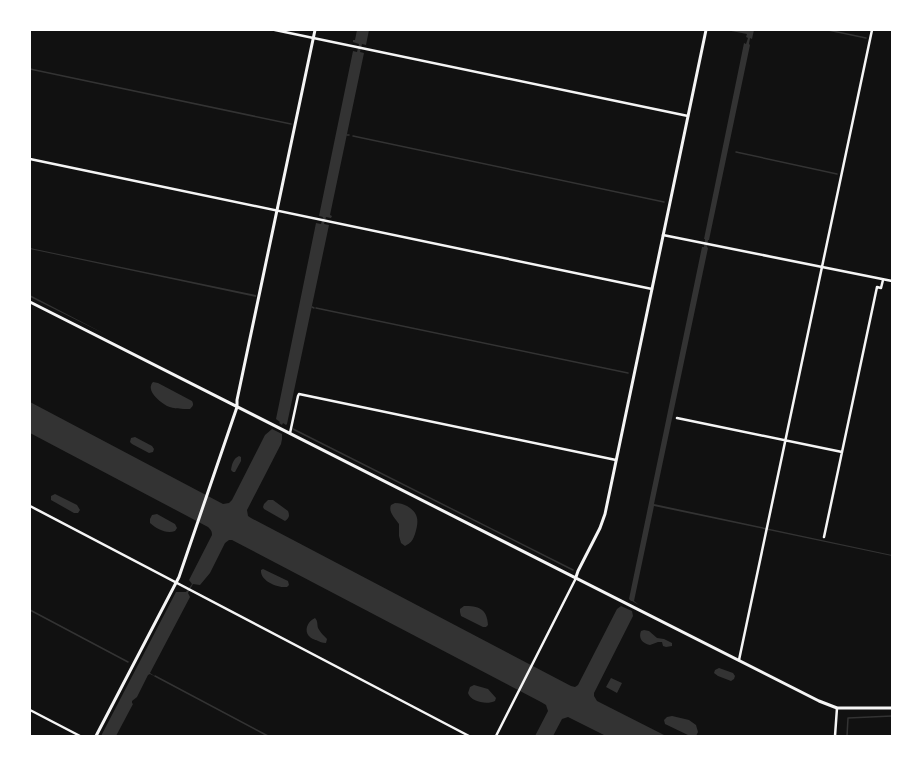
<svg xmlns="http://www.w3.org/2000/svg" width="922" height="766" font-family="Commissioner,sans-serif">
<rect width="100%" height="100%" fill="#111"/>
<path fill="#333" d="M357,30H369L366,45L362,44L360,52L364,53L330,215L332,216L331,218L326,217L324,224L329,225L287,424L286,425L283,423L282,425L279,423L280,422L276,419L316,223L321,224L323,217L319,216L353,51L357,52L359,44L353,42V40H355Z
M726,30H754L752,39L750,38L749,44L750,45L709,240H708L707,247L708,248L654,504L892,555V556L654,506L634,601L639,605L632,601H631L629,599L702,247H704L705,239H704L744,43L746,44L748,38L746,37L747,34Z
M30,248L256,295V297L30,249Z
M30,295L107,335L30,297Z
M153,382L158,383L192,401C194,405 193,406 190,409C182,409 174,409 167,406C160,402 145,391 153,382Z
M30,402L223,504L229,503L232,500L265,435L272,429L282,434V439L281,444L247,510L248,516L251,518L571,686L575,687L578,685L617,609L621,606L632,611L633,616L594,693V696L597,701L666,736H606L568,717L562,719L553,736H535L548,711L546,705L541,702L232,540H229L225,543L210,573L200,585L193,584L188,593L190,597L150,673L156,677L150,674L148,675L137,697L132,701V703L133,704L116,736H101L176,592H186L192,584L189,580L212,535C212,531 211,530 208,527L30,433Z
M135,437L152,446L154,449L153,452L149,453L132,444L130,442L131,438Z
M239,456L241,457V461L235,472H233L231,470C232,464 233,459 239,456Z
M55,494L77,505L80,510L78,513H74L51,500V496Z
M268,500H273L288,511C290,516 289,518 285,521L264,509L263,507L264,504Z
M395,503C400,503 403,504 407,506C419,513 419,521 415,534C413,540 411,543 405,546L401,543L399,536V524C395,518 388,512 391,505Z
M157,514L175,524L177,528L175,531C166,534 157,529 150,523V519L152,515Z
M263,569L288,581L289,585L287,587C278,588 260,581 261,570Z
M464,606C478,606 487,608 488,625L486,627H483L461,616L460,612V609Z
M315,618C318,621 317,624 318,628C320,632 324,636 327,639L326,643C322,643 320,642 316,640C315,640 311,638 310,637C303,631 308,621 315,618Z
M644,630L649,631L657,638L664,639L672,643V646L666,647L663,646L662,642H658L650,645C643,643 638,639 641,631Z
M719,668L733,673L735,676L734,679L731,681L718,676L714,673L715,670Z
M611,678L622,683L617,693L606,687Z
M474,685L488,689L496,698L495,701C487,705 471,702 468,693L470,687Z
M672,716L689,720L696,725L698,732L696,736H690L665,724L664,720L667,717Z"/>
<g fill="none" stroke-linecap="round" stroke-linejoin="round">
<path stroke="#333" stroke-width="1.5" d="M828,30L866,38
M30,69L291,124
M347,135H349
M353,136L664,202
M736,152L837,174
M312,307L314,308
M316,308L628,373
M293,429L573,570
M30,610L128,662
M155,676L268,736
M847,736L848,718L892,716"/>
<path stroke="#f5f5f5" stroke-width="2.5" d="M275,30L688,116
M30,159L652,289
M663,235L892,281
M677,418L842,452
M290,433L298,396L299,394L616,460
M30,506L469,736
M824,537L877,287L881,288L883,280
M739,660L872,30
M30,710L80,736
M496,736L576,578
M835,736L837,708"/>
<path stroke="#f5f5f5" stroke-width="3" d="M30,302L819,701L837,708H892
M576,577L578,571L600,528L605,514L706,30
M96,736L179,577L237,407V400L315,30"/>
</g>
<rect width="922" height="766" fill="none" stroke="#ffffff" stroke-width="62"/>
</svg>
